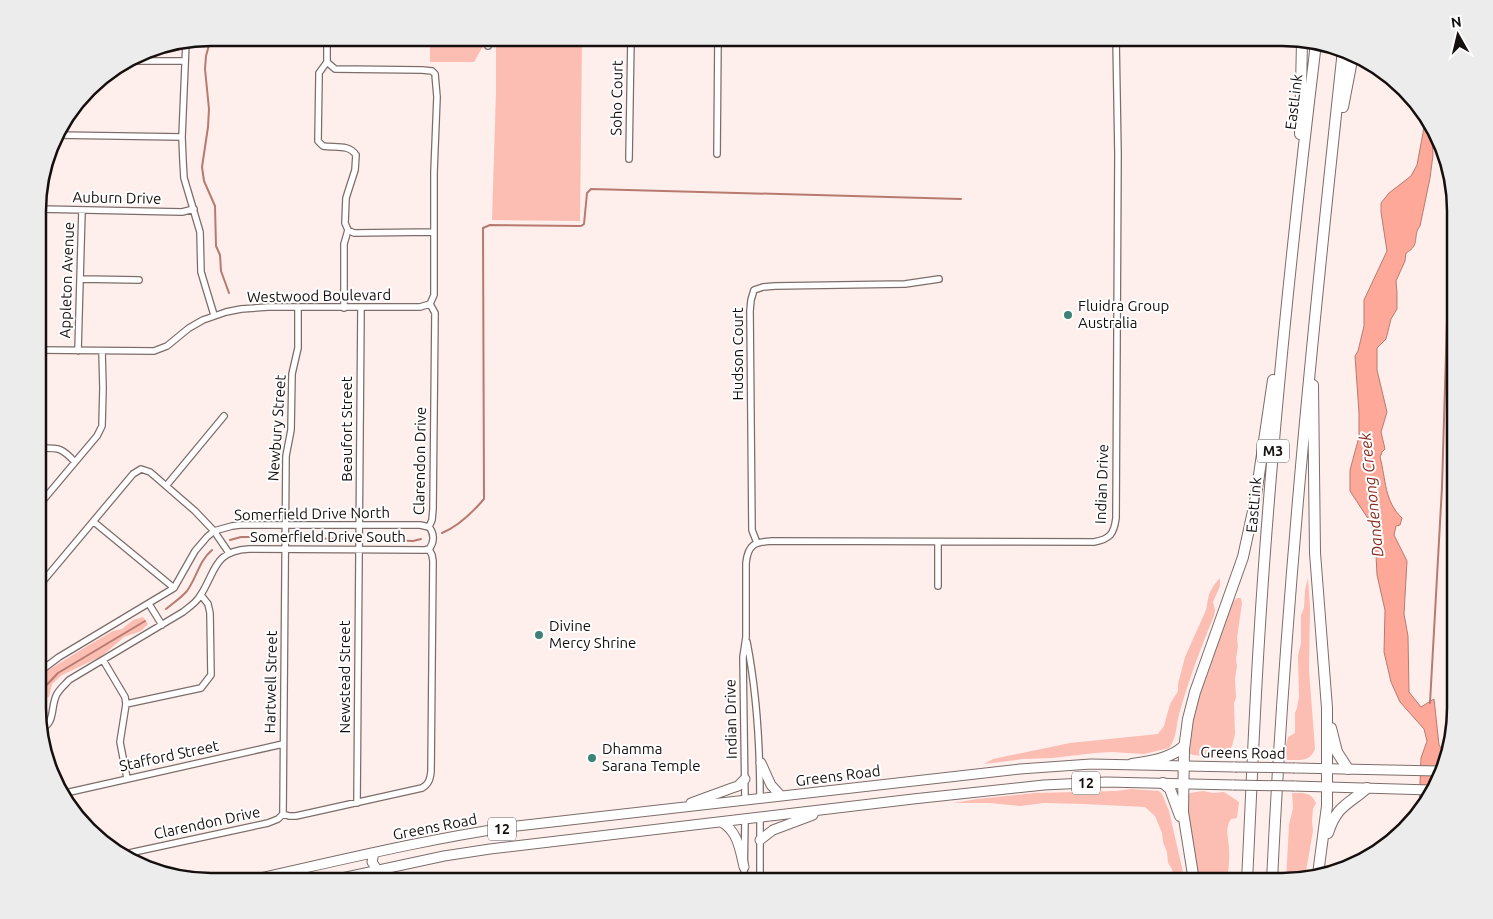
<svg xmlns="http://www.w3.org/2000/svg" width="1493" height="919" font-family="Ubuntu,sans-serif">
<rect width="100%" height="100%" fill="#feefed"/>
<path fill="#fcbdb2" d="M430,38H483V46L474,62H430Z
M496,38H499L500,42H514L515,38H582L580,221L492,220L496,92Z
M1220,578V586L1213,602L1215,610L1214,616C1201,647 1189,679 1180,711C1176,723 1177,739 1169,748L1144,754L1112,752L1095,753L1052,758L1023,759L984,764L993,759L1070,743L1158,734L1164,726L1170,704L1178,691V684L1185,657L1206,610L1209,594L1214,585Z
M1308,578L1310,607L1309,670L1315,749C1310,762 1300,760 1287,760L1285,749L1288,737L1295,733V713L1297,708L1299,697L1298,656L1301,643V615L1304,608L1305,590Z
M1237,598H1241L1242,603L1237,638L1238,646L1236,659L1237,666L1235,679L1236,698L1234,703L1235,734L1232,746L1227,756L1223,758L1193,755L1190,754L1188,749V727L1227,618L1230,604Z
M143,617L148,624L141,631L124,637L102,656L62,675L52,684L49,697L39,699V678L42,674L89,645L113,631L122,629L133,620Z
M1131,789L1159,791L1162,794L1169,811L1185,881H1174L1172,869L1168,863L1167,852L1163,842L1162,833L1155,816L1145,807L1084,804L1044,803L1020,806L989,803H953L977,799L1034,793L1116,791Z
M1203,791L1213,793L1224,792L1239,802L1237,818L1231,819C1224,829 1229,838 1229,850C1230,859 1228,871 1227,881H1198L1188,819L1187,796L1190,793Z
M1292,793C1304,793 1311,792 1316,803L1313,809L1312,821L1313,831L1305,877L1293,881H1286L1289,825L1293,808Z"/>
<path fill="#fea899" stroke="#b87a6f" d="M1425,116L1432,124L1433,155L1430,178L1420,226C1412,236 1421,245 1406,253L1405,261L1396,281L1397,293V309L1391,319L1386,339L1377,348V370L1387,412L1381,432L1385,449L1382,452L1380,457C1386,479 1384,501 1402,518L1400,525L1396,526L1394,535L1407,561L1404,614L1408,636L1409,692L1421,707L1434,699L1439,745L1444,752L1426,804L1419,810L1421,758L1427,741L1424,729L1400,702L1391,682L1384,652L1385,610L1377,575L1375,535L1369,520L1350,491V470L1359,437V413L1355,356L1358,351L1364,326V300L1387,251L1381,212V203L1389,193L1411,176L1417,165L1423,133Z"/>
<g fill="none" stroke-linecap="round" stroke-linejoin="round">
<path stroke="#b87a6f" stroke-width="2" d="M211,38L206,56L205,69L209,109L208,127L202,167L204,181L215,206L216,246L220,255L221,271L229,293
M442,533C459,526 472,513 484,499L483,228L490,225L581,226L584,224L587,193L591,189L961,199
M293,538L351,539
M368,539L413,541L421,539
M230,540L241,537H278
M166,609C173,603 181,598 187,591C197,577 199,561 212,550
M39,693L58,673L145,621
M1430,703L1442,487L1451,186"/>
<g stroke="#7d6d6a" stroke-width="8">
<path id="street" d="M327,38V62L335,69L422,70L432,71L435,74L437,97L434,172V295L430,304L435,313L433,509L432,520L429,527C435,534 434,543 429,549
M186,42L182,137L183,161L184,178L200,232L201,272L214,315
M488,46V38
M129,61H185
M327,62L319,73V77L318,141L323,146C335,148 349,144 356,155L355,170L346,198L345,223L348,230L354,233L433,232
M55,135L182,137
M717,154L718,38
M629,159L631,38
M39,209L182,212L194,209
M80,279L139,280
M344,308V244L348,230
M39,350L154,351L167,346L189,328L203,320L226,312L241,309L268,307H420L430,304
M78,351L82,210
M39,448C59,448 61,447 75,462
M166,486L224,416
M39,505L97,436L102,426L103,388L102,351
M94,522L174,588
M938,542V586
M757,543L752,530L750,311L751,300L754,290L763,287L775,286L905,284L939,279
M39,586L133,474L141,469L150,472L195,511L214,531L229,553
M149,604L162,625
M747,642C757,694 760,746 760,799
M103,660L125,697L126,704L120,742L127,778
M39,672L59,657L174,588L195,551L207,537L214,531L232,526L240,525H420L429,527
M126,704L201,688L211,675L210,613L208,604L201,595
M39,731C56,722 50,711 56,696C59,689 65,685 69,680L183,612C189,607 196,603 200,596C216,572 213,551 249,549L425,550L429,549
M61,794L283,744
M745,800L743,657L746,637V563C748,544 755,542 772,541L1094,542C1110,539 1114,534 1116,518L1118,154L1116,38
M357,803L361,308
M283,814L286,456L291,430L292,374L298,348V307
M283,814L289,816H296L422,788C429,784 430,779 431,772L433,561L432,555L429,549
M120,855L268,823L278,819L283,814
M744,881L745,819
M760,881V817"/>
</g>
<g stroke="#7d6d6a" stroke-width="11">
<path id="primary" d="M761,763L771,785L781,796
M1295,768L1438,771
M1294,786L1431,790
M691,803L732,788L738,786L745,779
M721,822C738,831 740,850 744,867
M760,840L773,830L813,815
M374,853L372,862L378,871
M247,881C337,861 426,839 517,826L1020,769L1091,764L1235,767
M328,881L444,856L490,849L913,799L1044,785L1106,782L1234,785"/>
</g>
<g stroke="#7d6d6a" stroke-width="12">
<path id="highway" d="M1343,107L1353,55
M1300,134L1302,41
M1313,385L1315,553L1327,708V806L1318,874
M1331,728L1337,752L1348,769
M1132,764C1150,761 1170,759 1184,746
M1163,783L1170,789L1180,816
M1328,833C1337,805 1348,805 1367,788
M1194,881L1183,812L1184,749L1188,719L1195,692L1243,557L1255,502L1273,380
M1247,881C1251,801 1254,721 1259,641C1271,441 1292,242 1316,43
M1272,881C1285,603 1313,326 1343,50"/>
</g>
<use href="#street" stroke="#fff" stroke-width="5.5"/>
<use href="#primary" stroke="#fff" stroke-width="9"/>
<use href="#highway" stroke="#fff" stroke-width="10"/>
<g stroke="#7d6d6a" stroke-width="11" stroke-linecap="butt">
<path id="primary-bridge" d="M1235,767L1295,768
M1234,785L1294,786"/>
</g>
<use href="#primary-bridge" stroke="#fff" stroke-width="9"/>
</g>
<g fill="#3e8275" stroke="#fff" stroke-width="2">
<circle cx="1068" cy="315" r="5"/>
<circle cx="539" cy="635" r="5"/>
<circle cx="592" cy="758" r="5"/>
</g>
<g text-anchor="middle" stroke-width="4" stroke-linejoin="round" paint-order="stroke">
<g fill="#fff" stroke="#5b5756" stroke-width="1">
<rect x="1257" y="439.5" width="32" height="23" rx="4"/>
<rect x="1072" y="771.5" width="28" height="23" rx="4"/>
<rect x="488" y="817.5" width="28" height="23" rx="4"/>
</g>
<g font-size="14" font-weight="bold" fill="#150f0e">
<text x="1273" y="456">M3</text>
<text x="1086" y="788">12</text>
<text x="502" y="834">12</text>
</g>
<g font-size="15" fill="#150f0e" stroke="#fff">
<text transform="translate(617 98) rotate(-89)" y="5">Soho Court</text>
<text transform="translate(1294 102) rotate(-83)" y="5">EastLink</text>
<text transform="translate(117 198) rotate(1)" y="5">Auburn Drive</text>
<text transform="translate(67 280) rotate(-88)" y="5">Appleton Avenue</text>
<text transform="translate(319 296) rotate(-1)" y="5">Westwood Boulevard</text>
<text transform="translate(738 354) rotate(-90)" y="5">Hudson Court</text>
<text transform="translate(277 428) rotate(-86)" y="5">Newbury Street</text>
<text transform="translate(347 429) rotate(-90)" y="5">Beaufort Street</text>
<text transform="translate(420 461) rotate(-89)" y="5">Clarendon Drive</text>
<text transform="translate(1102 484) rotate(-88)" y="5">Indian Drive</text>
<text transform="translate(1254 505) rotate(-85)" y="5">EastLink</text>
<text transform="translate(312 514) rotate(-1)" y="5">Somerfield Drive North</text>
<text x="328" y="542">Somerfield Drive South</text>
<text transform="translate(345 677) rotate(-90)" y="5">Newstead Street</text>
<text transform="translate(271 682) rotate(-89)" y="5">Hartwell Street</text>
<text transform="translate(731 719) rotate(-91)" y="5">Indian Drive</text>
<text transform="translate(1243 753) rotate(1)" y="5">Greens Road</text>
<text transform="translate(169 756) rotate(-12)" y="5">Stafford Street</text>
<text transform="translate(838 776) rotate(-7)" y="5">Greens Road</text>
<text transform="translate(207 823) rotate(-12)" y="5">Clarendon Drive</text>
<text transform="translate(435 827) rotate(-11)" y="5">Greens Road</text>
</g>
<g font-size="15" fill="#150f0e" stroke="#fff" text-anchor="start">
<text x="1078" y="311">Fluidra Group<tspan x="1078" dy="17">Australia</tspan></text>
<text x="549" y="631">Divine<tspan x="549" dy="17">Mercy Shrine</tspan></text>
<text x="602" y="754">Dhamma<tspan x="602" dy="17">Sarana Temple</tspan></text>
</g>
<g font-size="16" font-style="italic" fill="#8b2a1e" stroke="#fff">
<text transform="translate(1371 495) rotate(-96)" y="6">Dandenong Creek</text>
</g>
</g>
<path d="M0 0H1493V919H0ZM211 46H1282A165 165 0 0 1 1447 211V708A165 165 0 0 1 1282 873H211A165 165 0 0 1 46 708V211A165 165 0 0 1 211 46Z" fill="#ececec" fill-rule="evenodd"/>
<path fill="none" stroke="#150f0e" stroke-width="2.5" d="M211 46H1282A165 165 0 0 1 1447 211V708A165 165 0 0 1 1282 873H211A165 165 0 0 1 46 708V211A165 165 0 0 1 211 46Z"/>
<g transform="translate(1458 35) rotate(352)" stroke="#ffffff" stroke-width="4" paint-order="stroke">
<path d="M0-4L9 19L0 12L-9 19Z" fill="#150f0e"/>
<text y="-8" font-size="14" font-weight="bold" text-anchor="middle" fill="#150f0e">N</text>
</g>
</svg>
